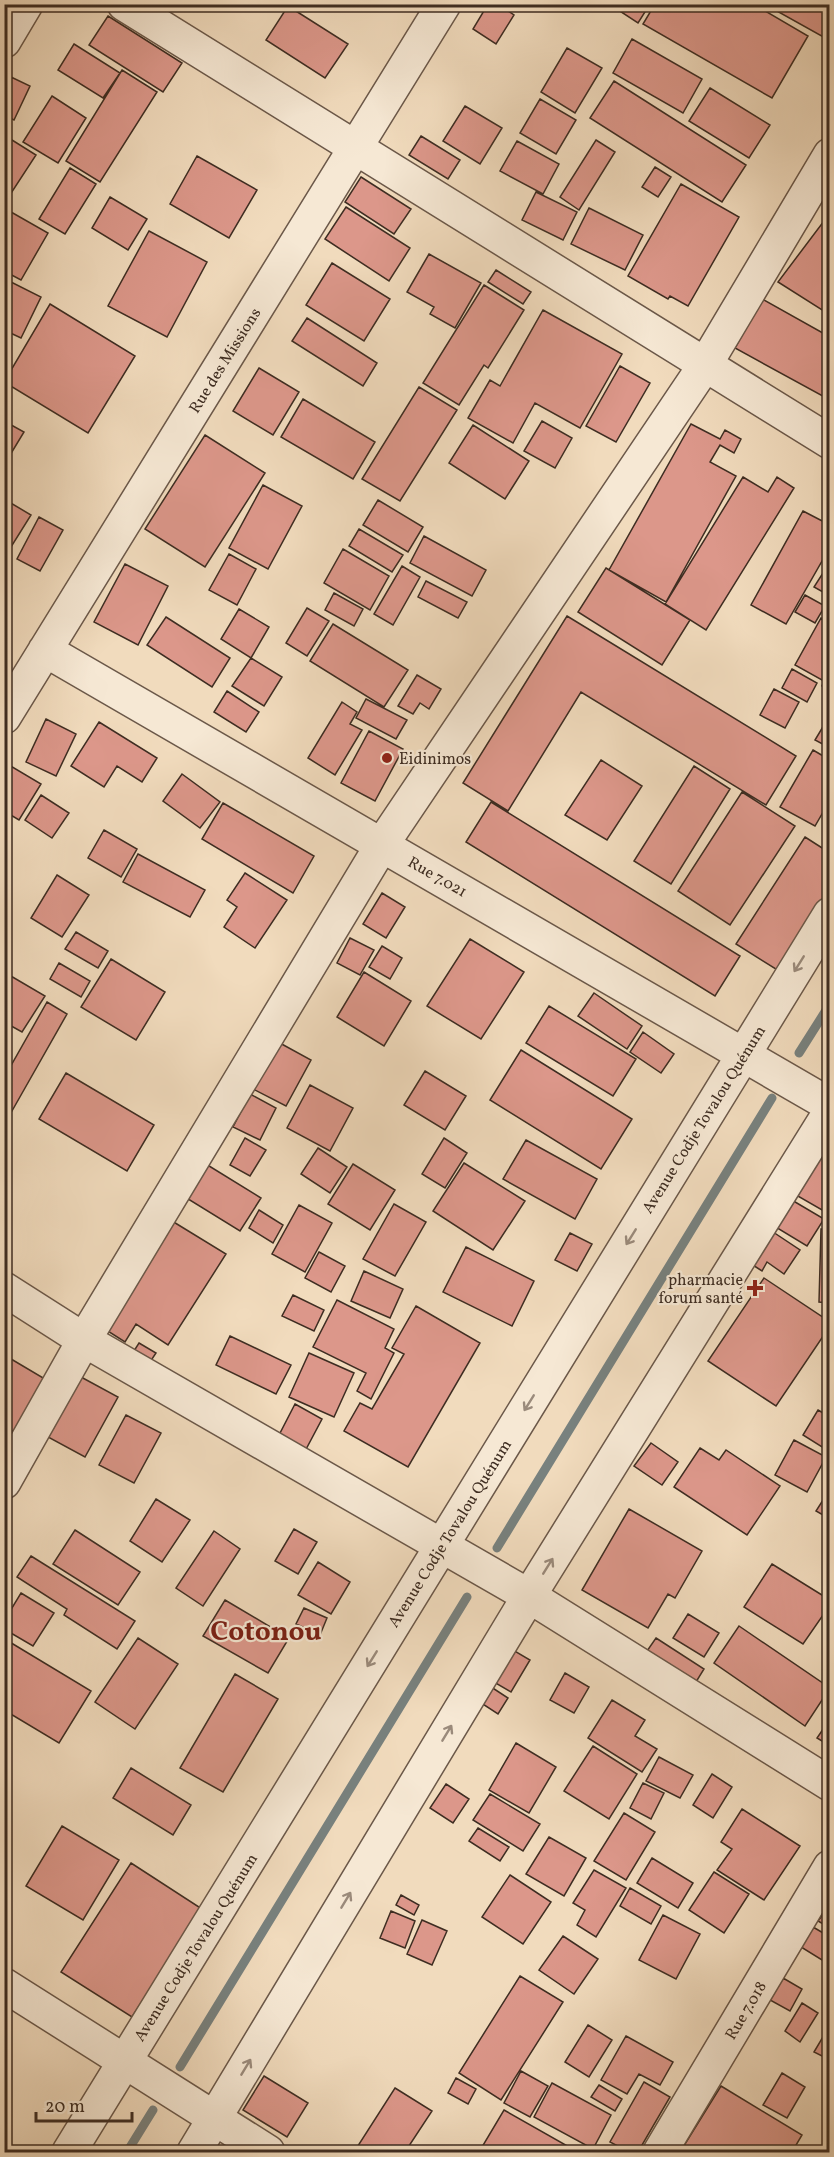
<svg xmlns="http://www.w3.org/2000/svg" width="834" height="2157" font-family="Vollkorn,serif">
<rect width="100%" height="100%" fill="#f1dbbd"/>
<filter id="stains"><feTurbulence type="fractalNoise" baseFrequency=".00333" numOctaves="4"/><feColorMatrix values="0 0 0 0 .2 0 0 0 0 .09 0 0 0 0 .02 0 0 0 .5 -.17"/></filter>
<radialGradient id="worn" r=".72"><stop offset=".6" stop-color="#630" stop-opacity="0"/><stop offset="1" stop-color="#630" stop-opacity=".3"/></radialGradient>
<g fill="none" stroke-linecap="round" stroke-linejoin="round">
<path stroke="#78817e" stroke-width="9" d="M799,1053L830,1004
M497,1548L772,1098
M180,2067L467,1597
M127,2152L153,2110"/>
</g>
<path fill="#dc978a" stroke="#3e2d22" stroke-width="1.5" d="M488,4H498L514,15L496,44L473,29Z
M609,4H650L638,23Z
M655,4H753L808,36L772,98L643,24Z
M830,4V34L827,39L766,5Z
M288,6L348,44L325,78L266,40Z
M108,16L182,63L163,92L89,45Z
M632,39L702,79L683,113L613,73Z
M74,44L120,73L103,98L58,70Z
M567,48L602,68L575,113L541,92Z
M122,70L157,92L100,182L66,161Z
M11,77L30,86L14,120L4,115V90Z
M614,81L746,165L722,202L590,118Z
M710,88L770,125L749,158L689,121Z
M52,96L86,118L58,163L23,142Z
M540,99L576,120L556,154L520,133Z
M465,106L502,128L480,164L443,141Z
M4,135L36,155L4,204Z
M421,136L460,160L448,179L409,155Z
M596,140L615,152L579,210L560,197Z
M517,141L559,164L543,194L500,171Z
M197,156L257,190L229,238L170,204Z
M655,167L671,177L658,197L642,187Z
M70,168L96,184L65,234L39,219Z
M361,177L411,209L394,234L345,202Z
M681,184L739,217L688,306L670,296L668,299L628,276Z
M536,192L577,212L563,240L522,220Z
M110,197L147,219L128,250L92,228Z
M346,207L410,248L389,281L325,239Z
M4,208L48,233L21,280L4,271Z
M589,208L643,235L625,270L571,244Z
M830,213V315L778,282Z
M149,231L207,262L167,337L108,306Z
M429,254L481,283L455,328L430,314L434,307L407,292Z
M332,263L390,299L364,341L306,305Z
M496,270L531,292L523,304L488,282Z
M7,280L41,297L21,338L4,330Z
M484,285L524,310L488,368L484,365L459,405L423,383Z
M762,299L830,337V400L735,348Z
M50,304L135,356L88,433L4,382Z
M543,310L622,354L580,428L535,403L513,443L468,418L490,380L500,386Z
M307,318L377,363L363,386L292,341Z
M620,366L650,383L616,442L586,426Z
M259,368L299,392L273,435L233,411Z
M419,387L457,410L400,501L362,479Z
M303,399L375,442L353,479L281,437Z
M4,421L24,432L4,465Z
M542,421L572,438L555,468L524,451Z
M691,424L720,439L725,430L741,439L734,453L720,445L710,462L736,476L666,602L609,570Z
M473,425L529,461L505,499L449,463Z
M205,435L265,473L205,567L145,529Z
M743,477L768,492L777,477L794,488L706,630L665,604Z
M263,485L302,506L268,569L229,548Z
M4,499L31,515L11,547L4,543Z
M378,500L423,527L408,552L363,525Z
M803,511L830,525V547L786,624L751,605Z
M39,517L63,530L40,571L17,559Z
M359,529L403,555L392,572L349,546Z
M424,536L486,570L472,596L410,563Z
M343,549L389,576L370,610L324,583Z
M229,554L256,569L237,605L209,590Z
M4,558L11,562L4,574Z
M830,562V596L814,587Z
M125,564L168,586L138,645L94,622Z
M402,566L420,577L393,625L374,614Z
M606,568L690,620L662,665L578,612Z
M426,581L467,602L458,618L418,597Z
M334,593L363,609L354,626L325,610Z
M805,595L825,606L815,623L795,612Z
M307,608L329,621L307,656L286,643Z
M239,609L269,627L251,658L221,639Z
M567,616L796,756L766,805L581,692L508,811L463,783Z
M166,617L230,658L212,687L147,645Z
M821,618L830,623V690L822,686L824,681L795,665Z
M333,624L408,670L384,707L310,661Z
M251,658L282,677L264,706L232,686Z
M792,669L817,683L807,702L782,688Z
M417,675L441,689L429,709L420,703L413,714L398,706Z
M774,689L799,702L785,728L760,715Z
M227,691L259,712L246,732L214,712Z
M366,699L407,720L396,739L356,718Z
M342,702L357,712L350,724L362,730L335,775L308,758Z
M830,715V748L815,740Z
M46,719L76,734L56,776L26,762Z
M99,722L157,758L142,782L117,766L104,787L71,766Z
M369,731L403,749L375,801L341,783Z
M813,750L830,760V800L815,826L780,807Z
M601,760L642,786L607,840L565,815Z
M4,762L41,784L19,820L4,811Z
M694,766L730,789L671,884L634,861Z
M182,774L220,802L200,828L163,801Z
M742,792L795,826L730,925L678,891Z
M41,795L69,813L52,838L25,820Z
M491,802L740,956L715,996L466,842Z
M223,803L314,856L293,893L202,839Z
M104,830L137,849L121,877L88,858Z
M805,837L830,853V893L779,971L736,944Z
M138,854L205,890L190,917L123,882Z
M245,873L287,900L255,948L224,927L237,907L227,900Z
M57,875L89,895L62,937L31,918Z
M382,893L405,907L386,938L363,924Z
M76,932L108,951L98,968L65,949Z
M350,938L374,950L360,975L337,963Z
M470,939L524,972L481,1039L427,1006Z
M382,946L402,958L390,979L369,967Z
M111,959L165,992L136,1040L81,1007Z
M59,963L90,981L81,997L50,979Z
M4,972L45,996L22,1032L4,1022Z
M364,972L411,1001L384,1046L337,1017Z
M594,993L642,1026L627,1049L578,1016Z
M47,1002L67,1014L4,1125V1078Z
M549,1006L636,1059L613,1096L526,1043Z
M643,1032L674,1054L661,1073L630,1052Z
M278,1042L311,1060L286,1106L253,1089Z
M521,1050L632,1119L601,1169L490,1100Z
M425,1071L466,1096L445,1130L404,1105Z
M66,1073L154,1125L127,1171L39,1119Z
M310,1085L353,1108L330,1151L287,1128Z
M250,1094L276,1108L260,1140L233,1127Z
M245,1138L266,1150L250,1176L230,1165Z
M444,1138L467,1153L445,1188L422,1174Z
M526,1140L597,1179L575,1219L503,1179Z
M318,1148L347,1167L330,1193L301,1174Z
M817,1156L830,1163L829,1214L796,1195Z
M201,1161L261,1198L240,1231L180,1194Z
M464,1163L525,1201L493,1250L433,1211Z
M353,1164L395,1190L370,1230L328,1204Z
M785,1196L824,1219L807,1246L769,1223Z
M394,1204L426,1222L395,1276L363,1259Z
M299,1205L332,1223L305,1272L272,1254Z
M259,1210L283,1225L273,1243L249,1228Z
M172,1221L226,1254L168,1345L136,1324L125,1342L103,1328Z
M767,1228L800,1250L784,1274L767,1262L762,1271L745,1260Z
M821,1229L830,1230V1303L819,1302Z
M570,1233L592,1244L577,1271L555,1260Z
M466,1247L534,1281L512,1326L443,1292Z
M319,1252L345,1266L331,1292L305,1278Z
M364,1271L403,1289L390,1318L351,1301Z
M764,1278L830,1322V1326L776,1406L708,1361Z
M293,1295L324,1310L314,1331L282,1316Z
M337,1300L394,1329L385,1348L394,1353L371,1399L357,1391L366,1373L313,1347Z
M416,1306L480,1343L408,1467L344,1431L360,1403L372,1409L404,1354L392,1348Z
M230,1336L291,1365L276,1394L216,1365Z
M139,1343L156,1353L148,1365L132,1354Z
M309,1353L354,1373L334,1417L289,1397Z
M6,1356L50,1382L19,1435L4,1426Z
M81,1377L118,1397L85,1457L48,1437Z
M830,1396V1411L823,1407Z
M295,1404L322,1419L304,1453L277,1439Z
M818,1410L830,1417V1452L803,1435Z
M126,1415L161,1433L134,1483L99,1465Z
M794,1440L826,1457L807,1492L775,1475Z
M651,1443L678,1462L662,1485L634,1466Z
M700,1448L719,1460L726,1450L780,1486L747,1535L674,1487Z
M830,1489V1519L816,1511Z
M156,1499L190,1520L162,1562L130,1541Z
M629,1509L702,1551L675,1598L668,1594L648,1628L582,1590Z
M294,1529L317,1542L298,1574L275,1561Z
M75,1530L140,1572L118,1605L53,1564Z
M214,1531L240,1549L203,1606L176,1588Z
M31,1556L135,1621L117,1649L64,1615L67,1609L17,1577Z
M318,1562L350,1582L331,1614L298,1595Z
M772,1564L830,1600V1605L803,1644L744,1607Z
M21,1593L54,1613L33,1646L4,1629V1621Z
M225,1600L289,1638L268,1673L203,1636Z
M304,1608L327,1618L320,1635L296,1624Z
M688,1614L719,1633L704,1657L673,1638Z
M739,1626L830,1688L805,1726L714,1663Z
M138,1638L178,1664L135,1729L95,1702Z
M656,1638L704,1669L696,1682L647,1651Z
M8,1641L91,1691L59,1743L4,1710V1647Z
M506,1646L530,1660L511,1692L487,1678Z
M565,1673L589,1687L574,1713L550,1700Z
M235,1674L278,1699L223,1792L180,1768Z
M482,1681L508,1698L498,1714L472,1697Z
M612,1700L645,1720L635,1736L657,1749L642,1772L588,1738Z
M830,1719V1746L817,1738Z
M516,1743L556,1767L529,1813L489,1790Z
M593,1746L637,1774L609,1819L564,1791Z
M659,1757L693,1775L680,1798L646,1781Z
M131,1768L191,1805L173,1835L113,1798Z
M712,1774L732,1787L713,1818L693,1805Z
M643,1783L664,1793L651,1819L630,1808Z
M446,1784L469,1799L453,1823L430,1808Z
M490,1794L540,1824L523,1851L473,1820Z
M742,1809L800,1846L764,1900L717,1870L732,1849L721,1842Z
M624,1813L655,1832L626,1880L594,1861Z
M62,1826L119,1860L83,1920L26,1886Z
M478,1828L509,1847L500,1861L469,1841Z
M549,1837L586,1858L564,1896L526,1874Z
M652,1858L693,1883L678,1908L637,1883Z
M131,1863L202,1909L132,2017L61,1972Z
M594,1870L626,1888L596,1937L577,1925L585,1910L573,1903Z
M714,1872L749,1894L724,1933L689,1910Z
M510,1875L551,1902L523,1944L482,1917Z
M630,1888L661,1906L651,1924L620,1906Z
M401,1895L419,1905L414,1915L396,1905Z
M830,1905V1928L818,1921Z
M391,1911L415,1921L405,1948L380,1938Z
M663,1915L700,1934L676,1979L639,1960Z
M422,1920L447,1931L432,1965L407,1954Z
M813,1927L830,1937V1947L822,1960L801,1947Z
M563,1936L598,1959L574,1994L539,1970Z
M520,1976L563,2002L501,2100L459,2073Z
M783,1978L802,1989L790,2011L770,2000Z
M802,2003L818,2013L800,2042L785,2031Z
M588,2025L612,2040L589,2077L565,2062Z
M830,2025V2060L814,2052Z
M626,2036L673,2062L660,2085L639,2074L627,2094L601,2080Z
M521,2071L548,2086L530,2117L504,2103Z
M782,2073L805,2087L787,2118L763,2105Z
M4,2075L9,2096L4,2097Z
M264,2076L308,2103L287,2137L243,2110Z
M456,2078L476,2089L468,2104L448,2093Z
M644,2082L670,2097L638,2152H629L610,2142Z
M552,2083L611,2115L593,2149L534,2117Z
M599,2085L622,2099L615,2111L591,2097Z
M721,2086L802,2135L792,2152H680Z
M395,2088L432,2111L405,2152H354Z
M504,2110L578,2152H479Z"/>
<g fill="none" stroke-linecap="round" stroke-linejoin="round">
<g stroke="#6b5849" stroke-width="36">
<path id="minor" d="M124,4L830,442
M4,41L26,4
M45,650L830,1105
M4,717L444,4
M4,1289L84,1340L529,1596L830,1784
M4,1482L84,1340L383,843L705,365L830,155
M4,1985L268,2152
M69,2152L830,914
M194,2152L529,1596L830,1112
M660,2152L830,1867"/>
</g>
<use href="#minor" stroke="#f6e8d4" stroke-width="33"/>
</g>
<defs><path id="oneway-shaft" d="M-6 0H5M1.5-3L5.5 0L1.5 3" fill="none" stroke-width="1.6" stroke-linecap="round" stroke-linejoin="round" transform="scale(1.5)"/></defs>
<g stroke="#9a8a7b">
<use href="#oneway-shaft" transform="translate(799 964) rotate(122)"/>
<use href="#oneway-shaft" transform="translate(631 1237) rotate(122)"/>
<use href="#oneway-shaft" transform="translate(529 1403) rotate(122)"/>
<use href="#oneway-shaft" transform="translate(548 1566) rotate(-58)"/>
<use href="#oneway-shaft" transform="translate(372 1659) rotate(122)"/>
<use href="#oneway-shaft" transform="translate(447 1733) rotate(-59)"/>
<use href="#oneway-shaft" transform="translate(346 1900) rotate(-59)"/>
<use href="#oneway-shaft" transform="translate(246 2067) rotate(-59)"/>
</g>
<g fill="#8f2418" stroke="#f6e8d4" stroke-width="2">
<circle cx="387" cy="758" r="6"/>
<path d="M752 1279h6v6h6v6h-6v6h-6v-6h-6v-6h6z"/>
</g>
<g text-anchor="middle" stroke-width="4.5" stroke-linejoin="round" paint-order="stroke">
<g font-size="16" fill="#3e2d22" stroke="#f6e8d4">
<text transform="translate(224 360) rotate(-58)" y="6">Rue des Missions</text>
<text transform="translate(438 876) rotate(30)" y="6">Rue 7.021</text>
<text transform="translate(703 1119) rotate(-58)" y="6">Avenue Codje Tovalou Quénum</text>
<text transform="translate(449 1533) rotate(-58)" y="6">Avenue Codje Tovalou Quénum</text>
<text transform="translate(195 1947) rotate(-58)" y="6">Avenue Codje Tovalou Quénum</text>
<text transform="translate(745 2010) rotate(-59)" y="6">Rue 7.018</text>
</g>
<g font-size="16" fill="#3e2d22" stroke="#f6e8d4" text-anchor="start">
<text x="399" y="764">Eidinimos</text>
<text x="743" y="1285" text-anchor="end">pharmacie<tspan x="743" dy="18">forum santé</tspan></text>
</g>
<g font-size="28" font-weight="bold" fill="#7a1f14" stroke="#f6e8d4">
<text x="266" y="1640">Cotonou</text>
</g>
</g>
<rect width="834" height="2157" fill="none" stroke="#f1dbbd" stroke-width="24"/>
<rect x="6" y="6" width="822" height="2145" fill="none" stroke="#3e2d22" stroke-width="3"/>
<rect x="12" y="12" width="810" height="2133" fill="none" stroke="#3e2d22" stroke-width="1.5"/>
<path d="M36 2112v9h96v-9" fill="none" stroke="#3e2d22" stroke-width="3"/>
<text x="45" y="2112" font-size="18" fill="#3e2d22" stroke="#f6e8d4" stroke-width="4.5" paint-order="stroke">20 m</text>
<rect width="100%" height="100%" filter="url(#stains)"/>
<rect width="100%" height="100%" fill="url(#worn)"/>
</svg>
